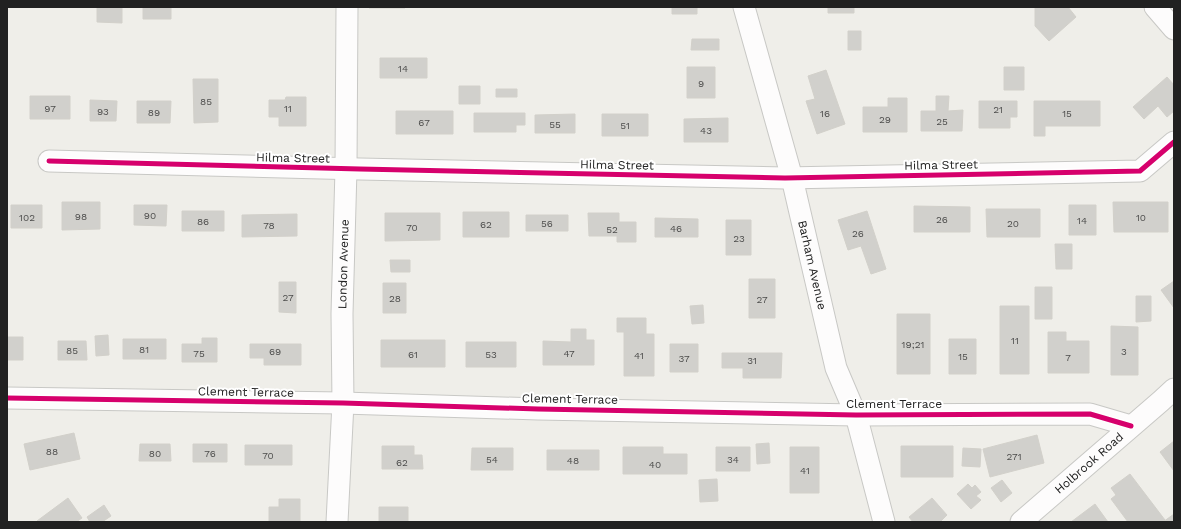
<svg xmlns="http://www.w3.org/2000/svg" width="1181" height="529" font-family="'Work Sans',sans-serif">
<rect width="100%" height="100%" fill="#efeee9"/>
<path fill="#d1d0cc" stroke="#d2d0ca" d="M97,7H122V23L97,22Z
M143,7H171V19H143Z
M369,7H405V8H369Z
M672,7H697V14H672Z
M828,7H854V13H828Z
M1035,7H1068L1076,17L1049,41L1035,26Z
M848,31H861V50H848Z
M692,39H719V50H691Z
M380,58H427V78H380Z
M687,67H715V98H687Z
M1004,67H1024V90H1004Z
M826,70L845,124L817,134L806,101L815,99L808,76Z
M1167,77L1174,85V111L1167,117L1158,106L1144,119L1133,107Z
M193,79H218V122L194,123Z
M459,86H480V104H459Z
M496,89H517V97H496Z
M30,96H70V119H30Z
M936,96H949L948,111L963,110L962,131H921V111H936Z
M286,97H306V126H279V117H269V100H285Z
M888,98H907V132H863V107H888Z
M90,100L117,101L116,121H90Z
M137,101H171L170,123H137Z
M979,101H1017V117H1010V128H979Z
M1034,101H1100V126H1045V136H1034Z
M396,111H453V134H396Z
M474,113H525V125H516V132H474Z
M575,114V133H535V115Z
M602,114H648V136H602Z
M728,118V142H684V119Z
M62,202H100V229L62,230Z
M1113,202H1168V232H1114Z
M11,205H42V228H11Z
M134,205H167L166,226L134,225Z
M1069,205H1096V235H1069Z
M914,206L970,207V232H914Z
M986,209H1040V237H987Z
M182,211H224V231H182Z
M867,211L886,269L871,274L861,246L848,250L838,220Z
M463,212H509V237H463Z
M385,213H440V240L385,241Z
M588,213H619V222H636V242H617V236H589Z
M297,214V236L242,237V215Z
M526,215H568V231H526Z
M655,218L698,219V237H655Z
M726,220H751V255H726Z
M1055,244H1072V269H1056Z
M390,260H410V272H391Z
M749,279H775V318H749Z
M1174,281V308L1161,290Z
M279,282H296V313L279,312Z
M383,283H406V313H383Z
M1035,287H1052V319H1035Z
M1136,296H1151V321L1136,322Z
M703,305L704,323L692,324L690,306Z
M1000,306H1029V374H1000Z
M897,314H930V374H897Z
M617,318H646V334H654V376H624V332H617Z
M1111,326L1138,327V375H1111Z
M571,329H586V340H594V365H543V341L571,342Z
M1048,332H1066V341H1089V373H1048Z
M108,335L109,355L96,356L95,336Z
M7,337H23V360H7Z
M202,338H217V362H182V344H202Z
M123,339H166V359H123Z
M949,339H976V374H949Z
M381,340H445V367H381Z
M58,341H86L87,360H58Z
M466,342H516V367H466Z
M250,344H301V365H264V358H250Z
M670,344H698V372H670Z
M722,353H782L781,378H743V368H722Z
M74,433L80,459L30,470L24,444Z
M1037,435L1044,463L990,477L983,449Z
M1174,441V471L1160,452Z
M769,443L770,463L757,464L756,444Z
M140,444H170L171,461H139Z
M193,444H227V462H193Z
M245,445H292V465H245Z
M382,446H414V455H422L423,469H382Z
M901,446H953V477H901Z
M623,447H663V454H687V474H623Z
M716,447H750V471H716Z
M790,447H819V493H790Z
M472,448H513V470H471Z
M963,448L981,449L980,467L962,466Z
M547,450H599V470H547Z
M1130,474L1165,520L1162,522H1128L1111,499L1116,495L1111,488Z
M717,479L718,501L700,502L699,480Z
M1002,480L1012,493L1001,502L991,488Z
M968,484L972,488L975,485L981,492L976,496L981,500L971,509L957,494Z
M68,498L82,518L76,522H38L37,521Z
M932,498L947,515L940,522H913L909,517Z
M279,499H300V522H269V507H279Z
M1095,504L1108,522H1071Z
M104,505L111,516L102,522H90L87,517Z
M379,507H408V522H379Z
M1174,514V522H1163Z"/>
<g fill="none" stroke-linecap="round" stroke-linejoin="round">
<g stroke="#c8c8c5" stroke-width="23">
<g id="minor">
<path id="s1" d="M744,7L792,178L836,368L856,415L884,522"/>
<path d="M1155,7L1174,29"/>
<path d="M49,161L360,169L785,178L1140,171L1174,142"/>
<path d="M7,398L343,403L538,409L856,415L1090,414L1131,426"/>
<path id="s2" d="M337,522L343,403L342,314L346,169L347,7"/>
<path id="s3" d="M1021,522L1161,401L1174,389"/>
</g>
</g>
<use href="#minor" stroke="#fdfcfc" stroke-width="21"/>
<g stroke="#fff" stroke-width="8">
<path id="cycleway" d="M49,161L360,169L785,178L1140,171L1174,142
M7,398L343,403L538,409L856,415L1090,414L1131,426"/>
</g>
<use href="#cycleway" stroke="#d6006c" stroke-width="5"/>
</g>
<g text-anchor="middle" stroke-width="4" stroke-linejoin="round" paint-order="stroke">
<g font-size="10" fill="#4d4d4c">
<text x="403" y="72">14</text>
<text x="701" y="87">9</text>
<text x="206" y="105">85</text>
<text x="50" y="112">97</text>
<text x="288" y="112">11</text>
<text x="998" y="113">21</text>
<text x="103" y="115">93</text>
<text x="154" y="116">89</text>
<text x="825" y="117">16</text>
<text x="1067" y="117">15</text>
<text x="885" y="123">29</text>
<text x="942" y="125">25</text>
<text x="424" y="126">67</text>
<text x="555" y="128">55</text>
<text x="625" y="129">51</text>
<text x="706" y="134">43</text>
<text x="150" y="219">90</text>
<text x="81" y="220">98</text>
<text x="27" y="221">102</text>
<text x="1141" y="221">10</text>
<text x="942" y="223">26</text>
<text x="1082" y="224">14</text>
<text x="203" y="225">86</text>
<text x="547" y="227">56</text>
<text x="1013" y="227">20</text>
<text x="486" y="228">62</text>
<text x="269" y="229">78</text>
<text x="412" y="231">70</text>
<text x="676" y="232">46</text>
<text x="612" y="233">52</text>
<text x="858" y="237">26</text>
<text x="739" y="242">23</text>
<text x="288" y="301">27</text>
<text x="395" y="302">28</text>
<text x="762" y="303">27</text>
<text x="1015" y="344">11</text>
<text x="913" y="348">19;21</text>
<text x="144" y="353">81</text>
<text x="72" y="354">85</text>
<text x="275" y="355">69</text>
<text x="1124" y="355">3</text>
<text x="199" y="357">75</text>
<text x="569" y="357">47</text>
<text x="413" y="358">61</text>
<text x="491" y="358">53</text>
<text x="639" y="359">41</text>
<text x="963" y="360">15</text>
<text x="1068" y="361">7</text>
<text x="684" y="362">37</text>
<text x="752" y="364">31</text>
<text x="52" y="455">88</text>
<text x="155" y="457">80</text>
<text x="210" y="457">76</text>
<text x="268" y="459">70</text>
<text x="1014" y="460">271</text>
<text x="492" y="463">54</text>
<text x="733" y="463">34</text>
<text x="573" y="464">48</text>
<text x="402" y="466">62</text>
<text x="655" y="468">40</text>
<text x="805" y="474">41</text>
</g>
<g font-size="12" fill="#212121" stroke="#fff">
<text transform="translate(293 158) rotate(1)" y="4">Hilma Street</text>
<text transform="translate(617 165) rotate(1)" y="4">Hilma Street</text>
<text transform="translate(941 165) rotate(-1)" y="4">Hilma Street</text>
<text dy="4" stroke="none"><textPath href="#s2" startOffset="258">London Avenue</textPath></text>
<text dy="4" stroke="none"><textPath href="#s1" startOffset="267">Barham Avenue</textPath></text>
<text transform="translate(246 392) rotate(1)" y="4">Clement Terrace</text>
<text transform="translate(570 399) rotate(1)" y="4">Clement Terrace</text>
<text x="894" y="408">Clement Terrace</text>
<text dy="4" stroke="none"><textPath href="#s3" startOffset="90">Holbrook Road</textPath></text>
</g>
</g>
<rect width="1181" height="529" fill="none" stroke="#212121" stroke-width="16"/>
</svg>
